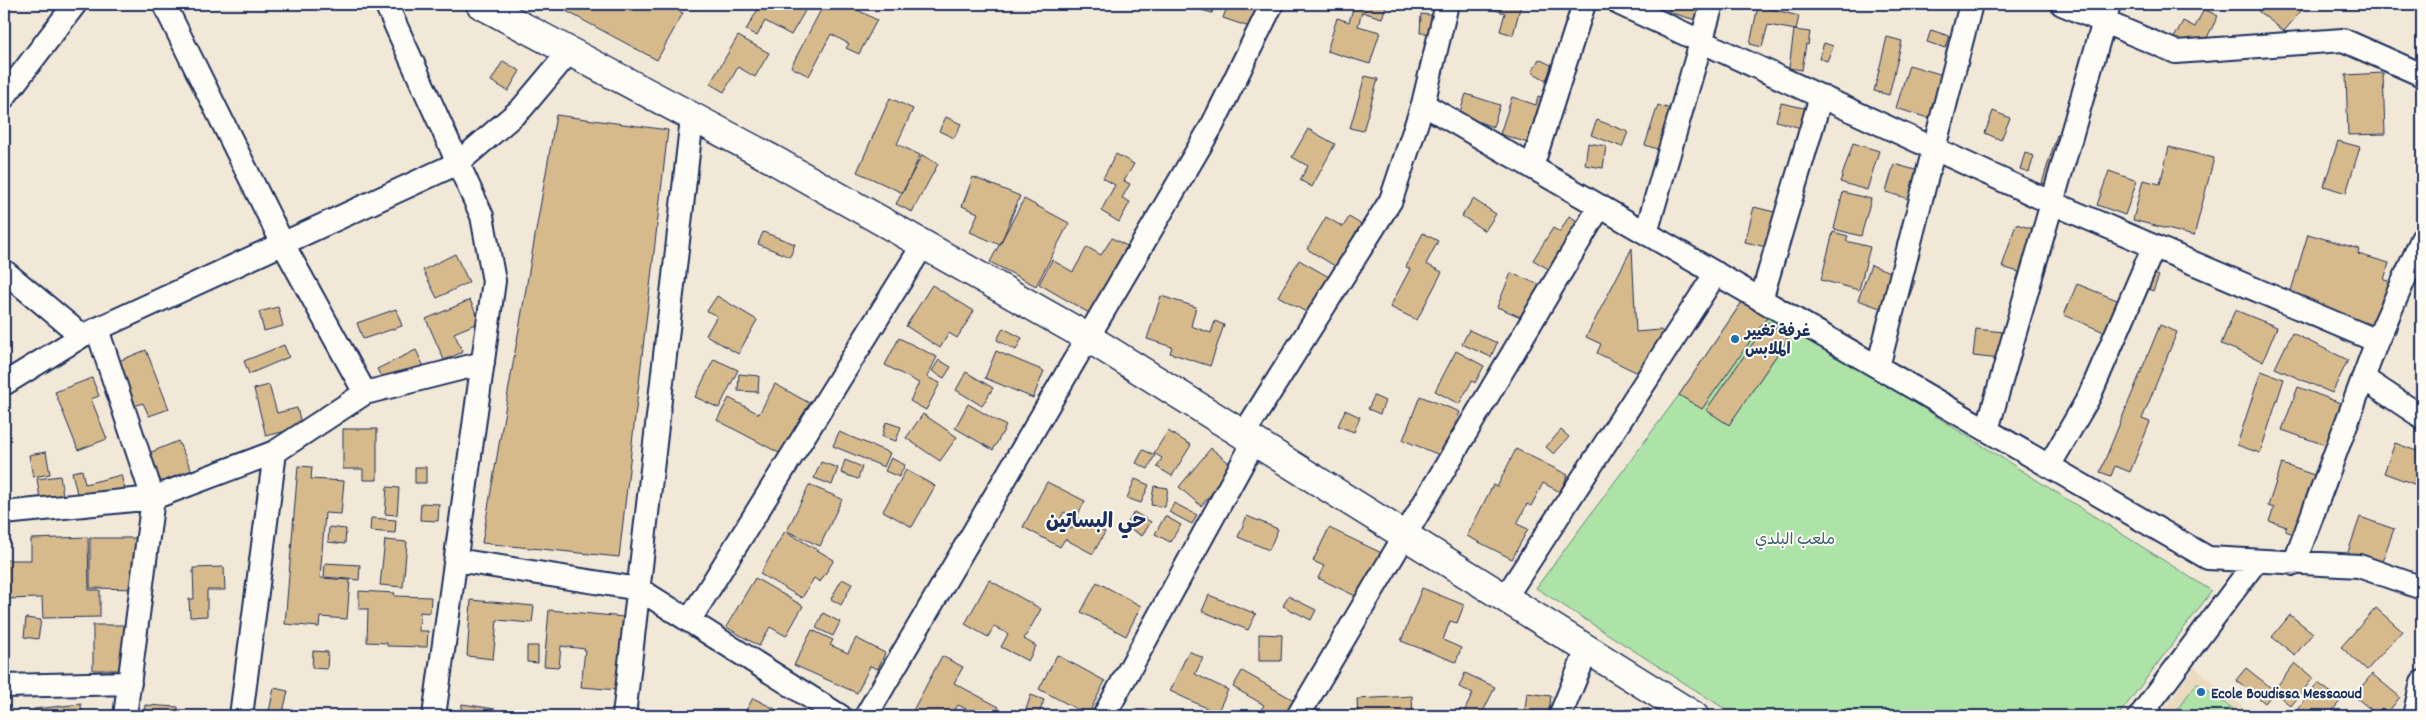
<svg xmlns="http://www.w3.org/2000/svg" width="2426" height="720" font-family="Dekko,'Playpen Sans Arabic',sans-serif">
<rect width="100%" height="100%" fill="#f2e8d7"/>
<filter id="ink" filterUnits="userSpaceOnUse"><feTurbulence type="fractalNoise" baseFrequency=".02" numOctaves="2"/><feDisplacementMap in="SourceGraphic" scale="10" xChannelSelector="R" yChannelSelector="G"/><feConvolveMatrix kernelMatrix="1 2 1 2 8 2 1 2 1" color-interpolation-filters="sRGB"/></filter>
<g filter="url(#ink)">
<path fill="#eadac0" d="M2194,667L2255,716H2159Z"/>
<path fill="#ade3a6" stroke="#648982" d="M1746,296L2212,591L2118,716H1736L1536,588L1679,395Z
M2197,683L2243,716H2172Z"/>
<path fill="#d7ba8c" stroke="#1b2f5e" d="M553,4H682L678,11L683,13L657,60Z
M761,4H809L791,35L765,21L757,36L746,30Z
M824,4H846L877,20L859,54L846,48L849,44L831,34L809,76L791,67Z
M1188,4H1214L1212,13L1187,6Z
M1228,4H1281L1270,34L1223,18Z
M1342,4H1379L1386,6L1382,18L1362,12L1358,26L1380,32L1370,64L1327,51L1337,18L1349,22L1353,9L1342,6Z
M1493,4H1521L1513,35L1500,31L1505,13L1492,9Z
M1671,4H1719L1713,25L1668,12Z
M2263,4H2307L2284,31L2258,11Z
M1758,6L1799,16L1796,30L1768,25L1762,47L1750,44Z
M2204,9L2218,16L2200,51L2174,38L2183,21L2195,27Z
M1421,14L1439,16L1438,34L1420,33Z
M1794,30L1810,32L1808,45L1806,44L1802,70L1789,68Z
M1931,30L1949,36L1945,48L1927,42Z
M738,36L769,53L755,77L738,67L724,92L710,84Z
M1887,37L1902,41L1889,95L1874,91Z
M1824,43L1833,46L1827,61L1819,58Z
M1539,59L1553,66L1546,80L1532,72Z
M503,61L520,71L508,91L491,81Z
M1909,65L1960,80L1947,124L1896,108Z
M2383,73L2385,134L2348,135L2346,75Z
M1365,76L1378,79L1363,131L1350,128Z
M1466,94L1500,105L1493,127L1459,115Z
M1538,96L1557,102L1543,148L1500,134L1512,97L1536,105Z
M890,98L913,109L897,144L920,155L903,193L857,172Z
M1781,103L1813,110L1808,130L1776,121Z
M1658,105L1685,114L1672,154L1645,145Z
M1993,111L2010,118L2001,140L1985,133Z
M556,115L668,130L619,557L482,543Z
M946,117L961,124L954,138L939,131Z
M1597,120L1628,132L1622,147L1591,135Z
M1308,129L1335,144L1312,187L1300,180L1308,166L1292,157Z
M2057,135L2077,141L2062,189L2042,183Z
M2338,141L2360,147L2346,193L2324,186Z
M1588,143L1606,146L1603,168L1585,165Z
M1853,143L1879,151L1867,190L1840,182Z
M2169,147L2214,158L2194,236L2133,220L2143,180L2160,184Z
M2025,153L2034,156L2029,172L2020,169Z
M1116,154L1134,164L1124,181L1130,184L1122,198L1130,202L1119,222L1101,211L1115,185L1103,178Z
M922,155L938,164L912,212L896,204Z
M1894,164L1933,175L1925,204L1886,192Z
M2109,171L2137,181L2125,215L2097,205Z
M973,177L1020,196L1000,245L970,232L978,213L962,206Z
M1843,192L1871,199L1861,236L1834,229Z
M1024,199L1069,223L1036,286L990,262Z
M1473,199L1496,214L1485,231L1462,216Z
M1754,207L1795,217L1787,252L1745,242Z
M1569,216L1598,233L1569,281L1533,260L1553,228L1560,232Z
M1326,217L1343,227L1349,217L1372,231L1320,320L1278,296L1299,260L1329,277L1335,266L1307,249Z
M2016,224L2043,232L2025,291L2014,287L2019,272L2002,267Z
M763,232L795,244L790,257L758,244Z
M1833,232L1848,236L1846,241L1870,247L1859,290L1821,280Z
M1423,233L1438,241L1426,264L1442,272L1417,320L1390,307L1410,269L1406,267Z
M2308,234L2359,249L2358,254L2389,263L2384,280L2410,287L2395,335L2287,304Z
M1112,238L1127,246L1089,313L1039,284L1052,260L1073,272L1087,247L1101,255Z
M1632,248L1636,332L1660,330L1673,337L1640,374L1597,353L1601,344L1586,337Z
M455,254L469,282L437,298L423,270Z
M1871,265L1915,281L1902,316L1858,300Z
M2146,270L2159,276L2153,291L2139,285Z
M1511,273L1557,292L1542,326L1497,307Z
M2077,284L2137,308L2123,340L2064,315Z
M932,285L974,311L957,338L949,333L940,348L906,326Z
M717,296L757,320L738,354L706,335L717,316L707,311Z
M1161,296L1196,307L1191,326L1211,333L1215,321L1224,325L1210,366L1170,353L1172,347L1147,339Z
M1746,296L1771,312L1702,409L1679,395Z
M470,300L480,322L454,333L463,352L444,360L426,319Z
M278,307L283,326L264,331L259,312Z
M396,309L402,326L363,339L357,323Z
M2235,310L2277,327L2263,361L2221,344Z
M1768,322L1789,337L1729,425L1706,410Z
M2160,325L2177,332L2142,419L2150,422L2130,472L2115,466L2111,476L2100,472Z
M1003,328L1022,338L1016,350L997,340Z
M1976,329L2013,333L2009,360L1973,356Z
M1469,330L1497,343L1491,357L1462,344Z
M2292,333L2348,360L2332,393L2275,368Z
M899,338L937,357L927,377L940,383L926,410L910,401L919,383L885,365Z
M284,345L289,357L249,374L244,361Z
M146,350L169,409L149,416L143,403L129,408L111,364Z
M416,350L427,373L389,392L377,369Z
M996,351L1044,371L1033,398L985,378Z
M1456,351L1484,366L1475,383L1472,381L1459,404L1435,391Z
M714,359L738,370L719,408L695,397Z
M939,360L951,367L944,378L932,371Z
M2261,371L2284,379L2260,453L2237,445Z
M966,372L993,388L982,406L956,390Z
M739,374L759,376L758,392L738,391Z
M92,378L99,396L91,399L107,439L78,450L55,392Z
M775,384L811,404L783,455L717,420L729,398L759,414Z
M269,385L277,413L297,408L302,427L266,436L254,389Z
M2298,387L2343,404L2328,446L2282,430Z
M1374,396L1385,401L1380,414L1368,409Z
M1420,396L1460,412L1442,456L1403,440Z
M968,404L1006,426L993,450L955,428Z
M1345,410L1360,417L1354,432L1338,426Z
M923,414L957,437L940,461L906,438Z
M886,422L901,427L896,441L882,437Z
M343,429H377V480H363V469H343Z
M1561,430L1569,437L1554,454L1546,447Z
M1168,431L1191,445L1172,476L1157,467L1162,458L1154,453Z
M839,432L890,453L884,467L833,446Z
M178,441L192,471L162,484L149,453Z
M2395,443L2422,453V487L2384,473Z
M1211,448L1234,467L1201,506L1179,487Z
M1516,449L1568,475L1560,492L1543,483L1531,506L1527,504L1517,524L1528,529L1512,559L1467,536L1493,485L1497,487Z
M1143,450L1155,455L1148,469L1136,463Z
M46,452L50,474L33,477L29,455Z
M891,458L905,465L899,477L885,471Z
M845,460L862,467L858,479L841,473Z
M821,462L838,468L832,485L814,478Z
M2282,464L2314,475L2303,506L2310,508L2300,536L2285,531L2287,527L2269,521L2274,508L2268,506Z
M298,466L312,467L311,479L344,481L341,514L325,513L320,578L350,580L347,619L320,617L319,627L285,624Z
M415,467H426V483H415Z
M82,470L85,484L121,475L125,490L79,502L72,472Z
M906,470L935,486L912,527L883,511Z
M60,476L65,508L42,511L37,479Z
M1135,479L1149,485L1141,503L1127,498Z
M1047,482L1085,501L1076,518L1064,512L1058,522L1072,529L1078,518L1105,532L1093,554L1065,539L1060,547L1023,527Z
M809,485L842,499L820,546L787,531Z
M1154,486L1168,488L1165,507L1151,505Z
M387,487L399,488L397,515L385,514Z
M421,503L439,504L438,521L420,520Z
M1174,503L1197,515L1192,524L1169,512Z
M1134,512L1151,522L1142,536L1126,526Z
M1165,516L1181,525L1170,542L1155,534Z
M1247,516L1278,529L1269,550L1238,537Z
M2360,517L2394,529L2380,567L2347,555Z
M371,518L396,520L395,533L370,531Z
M329,527L346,529L345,544L328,542Z
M1329,528L1388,556L1366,601L1318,578L1324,566L1313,561Z
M785,531L834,560L820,582L814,578L802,598L760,574Z
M88,537L89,590H100V617L43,618L42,598L4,599V560H31V539Z
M90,538H139V589L90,588Z
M385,540L407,542L403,587L380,585Z
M325,563L360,565L359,580L324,577Z
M224,567L225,590H207V616L190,617L189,599H194L193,568Z
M755,578L803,606L786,636L770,627L759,646L726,627Z
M842,579L852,584L841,605L831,599Z
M989,580L1041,609L1024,639L1036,646L1028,661L1001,647L1008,634L994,626L988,637L965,624Z
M1097,582L1141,606L1126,636L1081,612Z
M1422,588L1464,605L1457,623L1450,621L1443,640L1461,648L1456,662L1401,641Z
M359,591L395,593L394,596L431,597L430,613L420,612L419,631H428L427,647L387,646V643L367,642L368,609H359Z
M1209,595L1256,614L1248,630L1202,611Z
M1288,596L1316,610L1311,620L1283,606Z
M471,600L534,606L532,623L497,620L493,659L467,656Z
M2376,608L2402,631L2367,670L2341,647Z
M549,610L624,617L618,690L581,687L585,649L561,646L559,667L544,666Z
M823,613L840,622L833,636L816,628Z
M2290,615L2313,633L2295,655L2272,637Z
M4,618H7V671H4Z
M26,618L41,620L38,639L24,637Z
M93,625H128V670H93Z
M812,630L833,640L830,645L848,653L856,638L885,653L878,669L870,666L857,693L794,665Z
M1259,634L1282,635L1281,661H1259Z
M527,646H538V663L527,662Z
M313,651L328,652L327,669L312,668Z
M1189,651L1203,658L1195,674L1228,690L1217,713L1170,691Z
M1057,655L1105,681L1088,715L1039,689Z
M942,656L963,667L954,683L999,707L994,716H980L958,705L951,716H910Z
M2295,663L2313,678L2291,706L2274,692L2265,703L2236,680L2246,668L2274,690Z
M1242,671L1308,708L1303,716H1257L1264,705L1233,687Z
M1465,673L1495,687L1481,716H1462L1473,693L1459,687Z
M2372,674L2400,697L2385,716H2379L2354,696Z
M2318,683L2341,700L2328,716H2293Z
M274,688L288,691L282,716H268Z
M1527,693L1551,696L1548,716H1524Z
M1031,695L1044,700L1038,716L1024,715Z
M1412,696L1413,716H1358L1357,699Z
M753,698L779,711L776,716H743Z
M81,704L82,716H35L34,709Z
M462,704L495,709L494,716H460Z
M145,705L178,707V716H144Z
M1649,709V716H1624V710Z
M1845,709L1859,716H1840Z"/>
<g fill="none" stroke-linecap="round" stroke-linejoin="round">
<g stroke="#1b2f5e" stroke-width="26">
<path id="street" d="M164,4L283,244L365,393
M386,4L482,216L494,281L434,716
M1620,4L2052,203L2377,341
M2062,4L2176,52L2343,40L2422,75
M4,97L75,4
M1423,104L2208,558L2359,566L2422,588
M1532,167L1584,4
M1646,233L1712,4
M4,271L82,336
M1761,300L1821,96
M97,329L153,498L125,716
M1878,367L1971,4
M2363,378L2422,417
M4,384L82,336L458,163L522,108L569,52
M1987,430L2109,4
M1243,435L1391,200L1423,104L1447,4
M2049,466L2089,397L2154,246
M4,513L153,498L275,452L365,393L483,363
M456,560L639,589L840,716
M2294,564L2377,341L2422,239
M1505,598L1716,273
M689,621L923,245
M4,686L130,683
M241,716L275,452
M624,716L692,118
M866,716L1213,124L1272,4
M1104,716L1254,442
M1298,716L1600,206
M1560,716L1587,650
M2140,716L2256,561
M2414,716L2422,682"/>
</g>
<g stroke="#1b2f5e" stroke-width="31">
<path id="secondary" d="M480,4L772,159L1087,337L1694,716"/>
</g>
<use href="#street" stroke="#fdfcf7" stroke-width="22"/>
<use href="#secondary" stroke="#fdfcf7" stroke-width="28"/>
</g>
</g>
<g fill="#1f6fb2" stroke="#fdfcf7" stroke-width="2">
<circle cx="1735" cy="339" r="5"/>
<circle cx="2201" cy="692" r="5"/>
</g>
<g text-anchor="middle" stroke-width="4" stroke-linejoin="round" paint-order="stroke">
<g font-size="16" font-weight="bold" fill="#1b2f5e" stroke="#fdfcf7" text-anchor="start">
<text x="1745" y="336">غرفة تغيير<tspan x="1745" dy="18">الملابس</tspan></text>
<text x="2211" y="698">Ecole Boudissa Messaoud</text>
</g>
<g font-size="16" fill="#405c70" stroke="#fdfcf7">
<text x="1795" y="544">ملعب البلدي</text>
</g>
<g font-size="21" font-weight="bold" fill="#1b2f5e" stroke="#fdfcf7">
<text x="1096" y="527">حي البساتين</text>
</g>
</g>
<rect width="2426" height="720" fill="none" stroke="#fdfcf7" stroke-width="20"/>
<rect x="10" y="10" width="2406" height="700" fill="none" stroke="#1b2f5e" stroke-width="2" filter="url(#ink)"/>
</svg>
